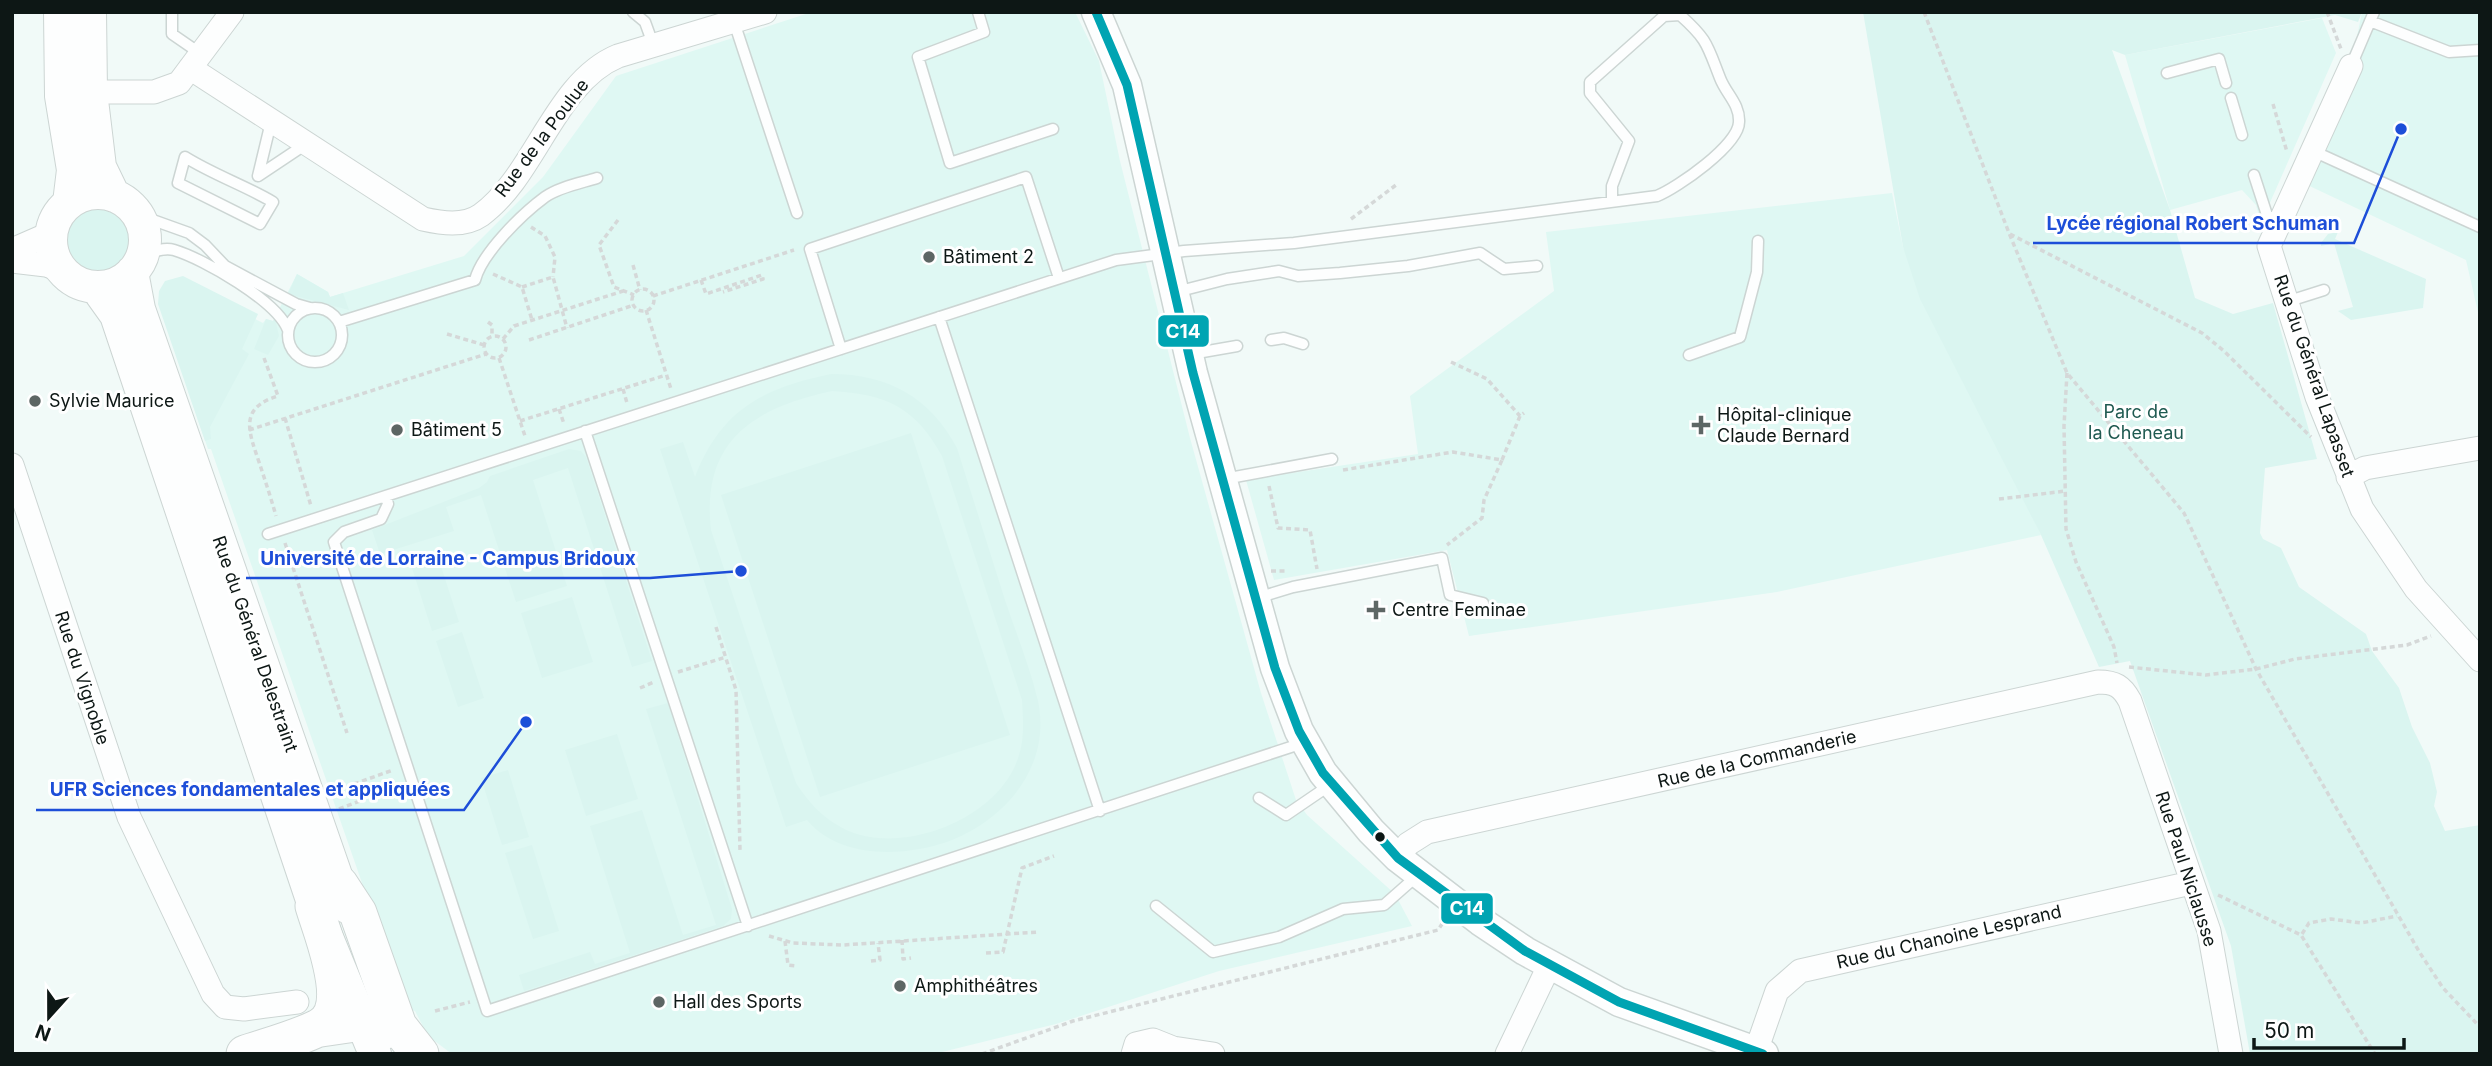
<svg xmlns="http://www.w3.org/2000/svg" width="2492" height="1066" font-family="Inter,sans-serif">
<rect width="100%" height="100%" fill="#f1faf8"/>
<path fill="#dff8f3" d="M812,12H1075L1099,61L1120,161L1190,438L1261,693L1296,800L1307,815L1395,894L1412,926L1219,971L1056,1024L934,1054H452L428,1036L415,1011L407,1009L401,995L211,449H208L188,391L200,384L255,319L263,323L266,319L273,321L297,274L328,292L330,297L464,256L543,177L616,76Z
M2362,12H2480V321L2466,260L2299,181L2351,66Z
M2322,18L2336,53L2261,223L2256,205L2242,190L2170,210L2125,55Z
M1892,193L1903,247L2041,535L1777,592L1469,636L1447,550L1274,580L1246,480L1418,454L1410,396L1554,291L1546,232Z"/>
<path fill="#daf5f0" fill-rule="evenodd" d="M1863,12H2362L2358,22L2335,15L2125,55L2112,50L2170,210L2195,298L2233,314L2273,303L2317,459L2265,468L2260,533L2263,539L2281,548L2299,587L2366,634L2372,651L2399,688L2412,727L2430,763L2437,792L2434,806L2445,831L2480,825V1054H2250L2231,946L2130,661L2099,667L2041,535L1920,299L1903,247Z
M65 240a33 33 0 1 1 66 0a33 33 0 1 1-66 0Z
M2338,232L2335,239L2426,279L2423,308L2351,320L2338,311L2353,307L2334,243L2321,246V243L2328,234Z
M297,274L328,292L330,297L343,293L349,310L288,294Z
M183,276L258,314L242,349L249,354L210,427L211,439L205,441L158,304L159,291L165,281Z
M275,318L279,336L268,355L254,349L266,319L273,321Z
M831,374C888,374 930,397 957,448C973,499 989,549 1005,600C1016,633 1030,667 1038,701C1054,777 988,838 919,849C880,856 834,852 807,820L786,827L660,449L683,442L695,477C721,409 764,388 831,374ZM832,391C886,394 915,407 942,456L1022,700C1023,719 1025,739 1018,758C999,817 908,854 851,832C826,821 811,806 796,783L711,530C701,441 753,408 832,391Z
M911,433L1010,735L820,797L721,495Z
M569,449L581,451L586,457L652,661L632,667L568,468L533,480L567,586L516,602L481,495L446,507L454,531L380,554L372,530L479,488L487,482L490,476Z
M439,560L459,622L432,631L412,568Z
M572,597L593,662L542,678L521,613Z
M462,632L484,698L458,707L436,641Z
M668,703L732,909L731,919L723,926L524,991L519,975L590,952L595,964L630,953L590,826L642,810L683,935L716,925L646,709Z
M617,734L638,799L586,816L565,750Z
M508,770L529,837L502,845L481,778Z
M532,845L559,931L533,939L505,853Z"/>
<g fill="none" stroke-linecap="round" stroke-linejoin="round">
<g stroke="#ccd5d3" stroke-width="13">
<path id="service" d="M172,12V34L201,54
M633,12L645,22L653,44
M978,12L984,32L918,57L950,163L1053,129
M2370,21L2449,52L2480,50
M734,22L797,213
M2351,66L2374,12
M2167,73L2219,59L2226,83
M2231,98L2242,135
M271,122L258,176L306,144
M2313,151L2480,227
M185,157C214,175 244,185 273,202L260,224L178,183Z
M2254,175L2267,215L2280,223
M136,214L189,233L205,245L225,266L296,304L310,308
M142,255C151,252 164,247 174,250C204,259 277,301 288,330
M1176,292L1227,279L1279,271L1298,276L1340,273L1408,266L1480,253L1504,269L1537,266
M2286,302L2324,290
M288 335a27 27 0 1 1 54 0a27 27 0 1 1-54 0Z
M939,317L1100,811
M339,322L475,280C482,253 522,214 545,197C559,187 581,183 597,178
M1271,340L1284,338L1303,344
M841,349L810,249L1026,177L1059,278
M1191,354L1237,346
M1689,355L1740,337L1757,272L1758,241
M585,431L748,926
M1224,479L1332,459
M386,496L388,504L381,519L344,532L334,542L487,1011L1303,743
M268,534L1116,260L1184,251L1294,243L1657,196C1677,188 1739,145 1739,122C1740,104 1726,94 1720,78C1707,45 1708,40 1680,15L1664,16L1590,82V93L1629,141L1612,186V201
M1257,598L1293,587L1442,558L1450,595L1483,603
M1259,798L1286,815L1330,785
M1156,906L1213,952L1279,937L1343,909L1384,905L1418,875"/>
</g>
<g stroke="#ccd5d3" stroke-width="25">
<path id="minor" d="M2351,66L2269,246L2317,397L2362,509L2416,589L2480,660
M190,68L423,219C441,223 464,227 481,215C535,176 555,82 618,56L765,12
M77,97L91,92H154L179,83L232,12
M12,250L51,233
M12,261L46,265L63,271
M12,465L129,817L213,994L225,1007L244,1009L297,1002
M2348,477L2365,468L2480,448
M1398,858L1408,844L1427,832L2098,682C2115,682 2122,686 2130,701L2209,931L2231,1054
M1756,1051L1777,991L1800,971L2191,883
M1133,1054L1136,1044L1153,1040L1173,1048L1213,1054
M1507,1054L1549,966"/>
</g>
<g stroke="#ccd5d3" stroke-width="31">
<path id="tertiary" d="M1096,12L1127,85L1193,373L1275,668L1299,731L1323,773L1371,831L1398,858L1480,921L1525,951L1619,1002L1764,1054"/>
</g>
<g stroke="#ccd5d3" stroke-width="34">
<path id="secondary" d="M60,12L61,96L73,170L69,203
M90,12L91,92L100,167L114,196
M51 240a47 47 0 1 1 94 0a47 47 0 1 1-94 0Z
M132,272L139,309L347,907
M96,287L116,315L314,906L375,1054"/>
</g>
<g stroke="#ccd5d3" stroke-width="39">
<path id="trunk" d="M339,884L358,913L398,1026L420,1054
M321,1028L362,1022L386,1030
M245,1054C269,1046 296,1039 318,1028C356,1011 322,934 314,906"/>
</g>
<path stroke="#d5d8d8" stroke-width="3.5" stroke-dasharray="5 3.5" stroke-linecap="butt" d="M1924,12L2009,233L2067,373L2184,513L2256,669L2420,953L2443,988L2480,1027
M2327,12L2341,49
M2273,104L2287,152
M1351,219L1396,185
M618,220L599,245L614,287L634,295
M531,227L545,236L555,257L553,277
M2010,234L2202,333L2224,351L2311,437
M633,265L640,290
M493,274L522,287L532,320
M701,280L706,294L762,275L763,279L723,292
M522,287L553,277L567,328
M632 300a11 11 0 1 1 22 0a11 11 0 1 1-22 0Z
M653,296L794,250
M646,310L671,389
M488,322L492,325V336
M447,334L484,345
M484 347a11 11 0 1 1 22 0a11 11 0 1 1-22 0Z
M503,339L514,326L623,291
M529,340L634,305
M264,358L278,396C238,408 249,432 259,462C265,480 271,498 276,516
M499,358L525,436
M1451,362L1487,379L1520,416
M2067,373L2064,426L2066,529L2076,562L2114,647L2117,663
M623,389L627,403
M559,409L564,424
M285,418L311,506
M520,421L666,375
M249,430L486,354
M1502,460L1520,416L1524,413
M1343,470L1453,452L1502,460L1484,500L1482,518L1447,545
M1269,486L1278,528L1310,530L1317,569
M1999,499L2066,491
M285,543L347,733
M1271,571H1288
M716,627L736,690L740,850
M2129,667L2206,675L2256,669L2295,659L2407,645L2431,636
M678,672L726,657
M640,688L654,682
M354,784L393,770
M339,809L360,801
M2218,895L2301,935L2375,1054
M2302,934L2309,923L2331,919L2361,923L2397,916
M769,936L793,943L843,945L1038,932
M902,940L903,959L911,958
M785,941L788,965L797,966
M986,953L1003,952L1022,868L1054,856
M871,961L880,960L878,943
M435,1011L470,1002
M982,1054L1073,1021L1438,930L1442,924"/>
<use href="#service" stroke="#fdfefe" stroke-width="10"/>
<use href="#minor" stroke="#fdfefe" stroke-width="23"/>
<use href="#tertiary" stroke="#fdfefe" stroke-width="28"/>
<use href="#secondary" stroke="#fdfefe" stroke-width="32"/>
<use href="#trunk" stroke="#fdfefe" stroke-width="37"/>
<g stroke="#fff" stroke-width="14">
<path id="bus-1" d="M1096,12L1127,85L1193,373L1275,668L1299,731L1323,773L1398,858L1525,951L1619,1002L1763,1054"/>
</g>
<use href="#bus-1" stroke="#00a4b2" stroke-width="9"/>
</g>
<g fill="#5d6664" stroke="#fff" stroke-width="2.5">
<circle cx="929" cy="257" r="7"/>
<circle cx="35" cy="401" r="7"/>
<path d="M1697.5 414.5h7v7h7v7h-7v7h-7v-7h-7v-7h7z"/>
<circle cx="397" cy="430" r="7"/>
<path d="M1372.5 599.5h7v7h7v7h-7v7h-7v-7h-7v-7h7z"/>
<circle cx="900" cy="986" r="7"/>
<circle cx="659" cy="1002" r="7"/>
</g>
<circle fill="#0d1715" stroke="#fff" stroke-width="2.5" cx="1380" cy="837" r="6"/>
<g text-anchor="middle" stroke-width="6" stroke-linejoin="round" paint-order="stroke">
<g font-size="18" fill="#0d1715" stroke="#fff">
<text transform="translate(542 138) rotate(-53)" y="6">Rue de la Poulue</text>
<text transform="translate(2314 376) rotate(71)" y="6">Rue du Général Lapasset</text>
<text transform="translate(255 644) rotate(71)" y="6">Rue du Général Delestraint</text>
<text transform="translate(82 678) rotate(72)" y="6">Rue du Vignoble</text>
<text transform="translate(1757 759) rotate(-13)" y="6">Rue de la Commanderie</text>
<text transform="translate(2186 869) rotate(72)" y="6">Rue Paul Niclausse</text>
<text transform="translate(1949 937) rotate(-13)" y="6">Rue du Chanoine Lesprand</text>
</g>
<g font-size="18" fill="#0d1715" stroke="#fff" text-anchor="start">
<text x="943" y="263">Bâtiment 2</text>
<text x="49" y="407">Sylvie Maurice</text>
<text x="1717" y="421">Hôpital-clinique<tspan x="1717" dy="21">Claude Bernard</tspan></text>
<text x="411" y="436">Bâtiment 5</text>
<text x="1392" y="616">Centre Feminae</text>
<text x="914" y="992">Amphithéâtres</text>
<text x="673" y="1008">Hall des Sports</text>
</g>
<g font-size="18" fill="#1f5a51" stroke="#fff">
<text x="2136" y="418">Parc de<tspan x="2136" dy="21">la Cheneau</tspan></text>
</g>
</g>
<path fill="none" stroke="#1d4ed8" stroke-width="2.5" d="M2401 129L2354 243H2033M741 571L650 578H246M526 722L464 810H36"/>
<g fill="#1d4ed8" stroke="#fff" stroke-width="2.5">
<circle cx="2401" cy="129" r="7"/>
<circle cx="741" cy="571" r="7"/>
<circle cx="526" cy="722" r="7"/>
</g>
<g font-size="19" text-anchor="middle" font-weight="bold" fill="#1d4ed8" stroke="#fff" stroke-width="6" stroke-linejoin="round" paint-order="stroke">
<text x="2193" y="230">Lycée régional Robert Schuman</text>
<text x="448" y="565">Université de Lorraine - Campus Bridoux</text>
<text x="250" y="796">UFR Sciences fondamentales et appliquées</text>
</g>
<g stroke="#fff" stroke-width="2.5">
<rect x="1157" y="314" width="53" height="34" rx="7" fill="#00a4b2"/>
<rect x="1440" y="892" width="54" height="33" rx="7" fill="#00a4b2"/>
</g>
<g font-size="19" text-anchor="middle" font-weight="bold" fill="#fff">
<text x="1183" y="338">C14</text>
<text x="1467" y="915">C14</text>
</g>
<rect width="2492" height="1066" fill="none" stroke="#0d1715" stroke-width="28"/>
<g transform="translate(49 1017) rotate(201)" stroke="#ffffff" stroke-width="5" paint-order="stroke">
<path d="M0-5L12 26L0 18L-12 26Z" fill="#0d1715"/>
<text y="-10" font-size="19" font-weight="bold" text-anchor="middle" fill="#0d1715">N</text>
</g>
<path d="M2254 1038v10h150v-10" fill="none" stroke="#0d1715" stroke-width="3.5"/>
<text x="2264" y="1038" font-size="21" fill="#0d1715" stroke="#ffffff" stroke-width="5" paint-order="stroke">50 m</text>
</svg>
